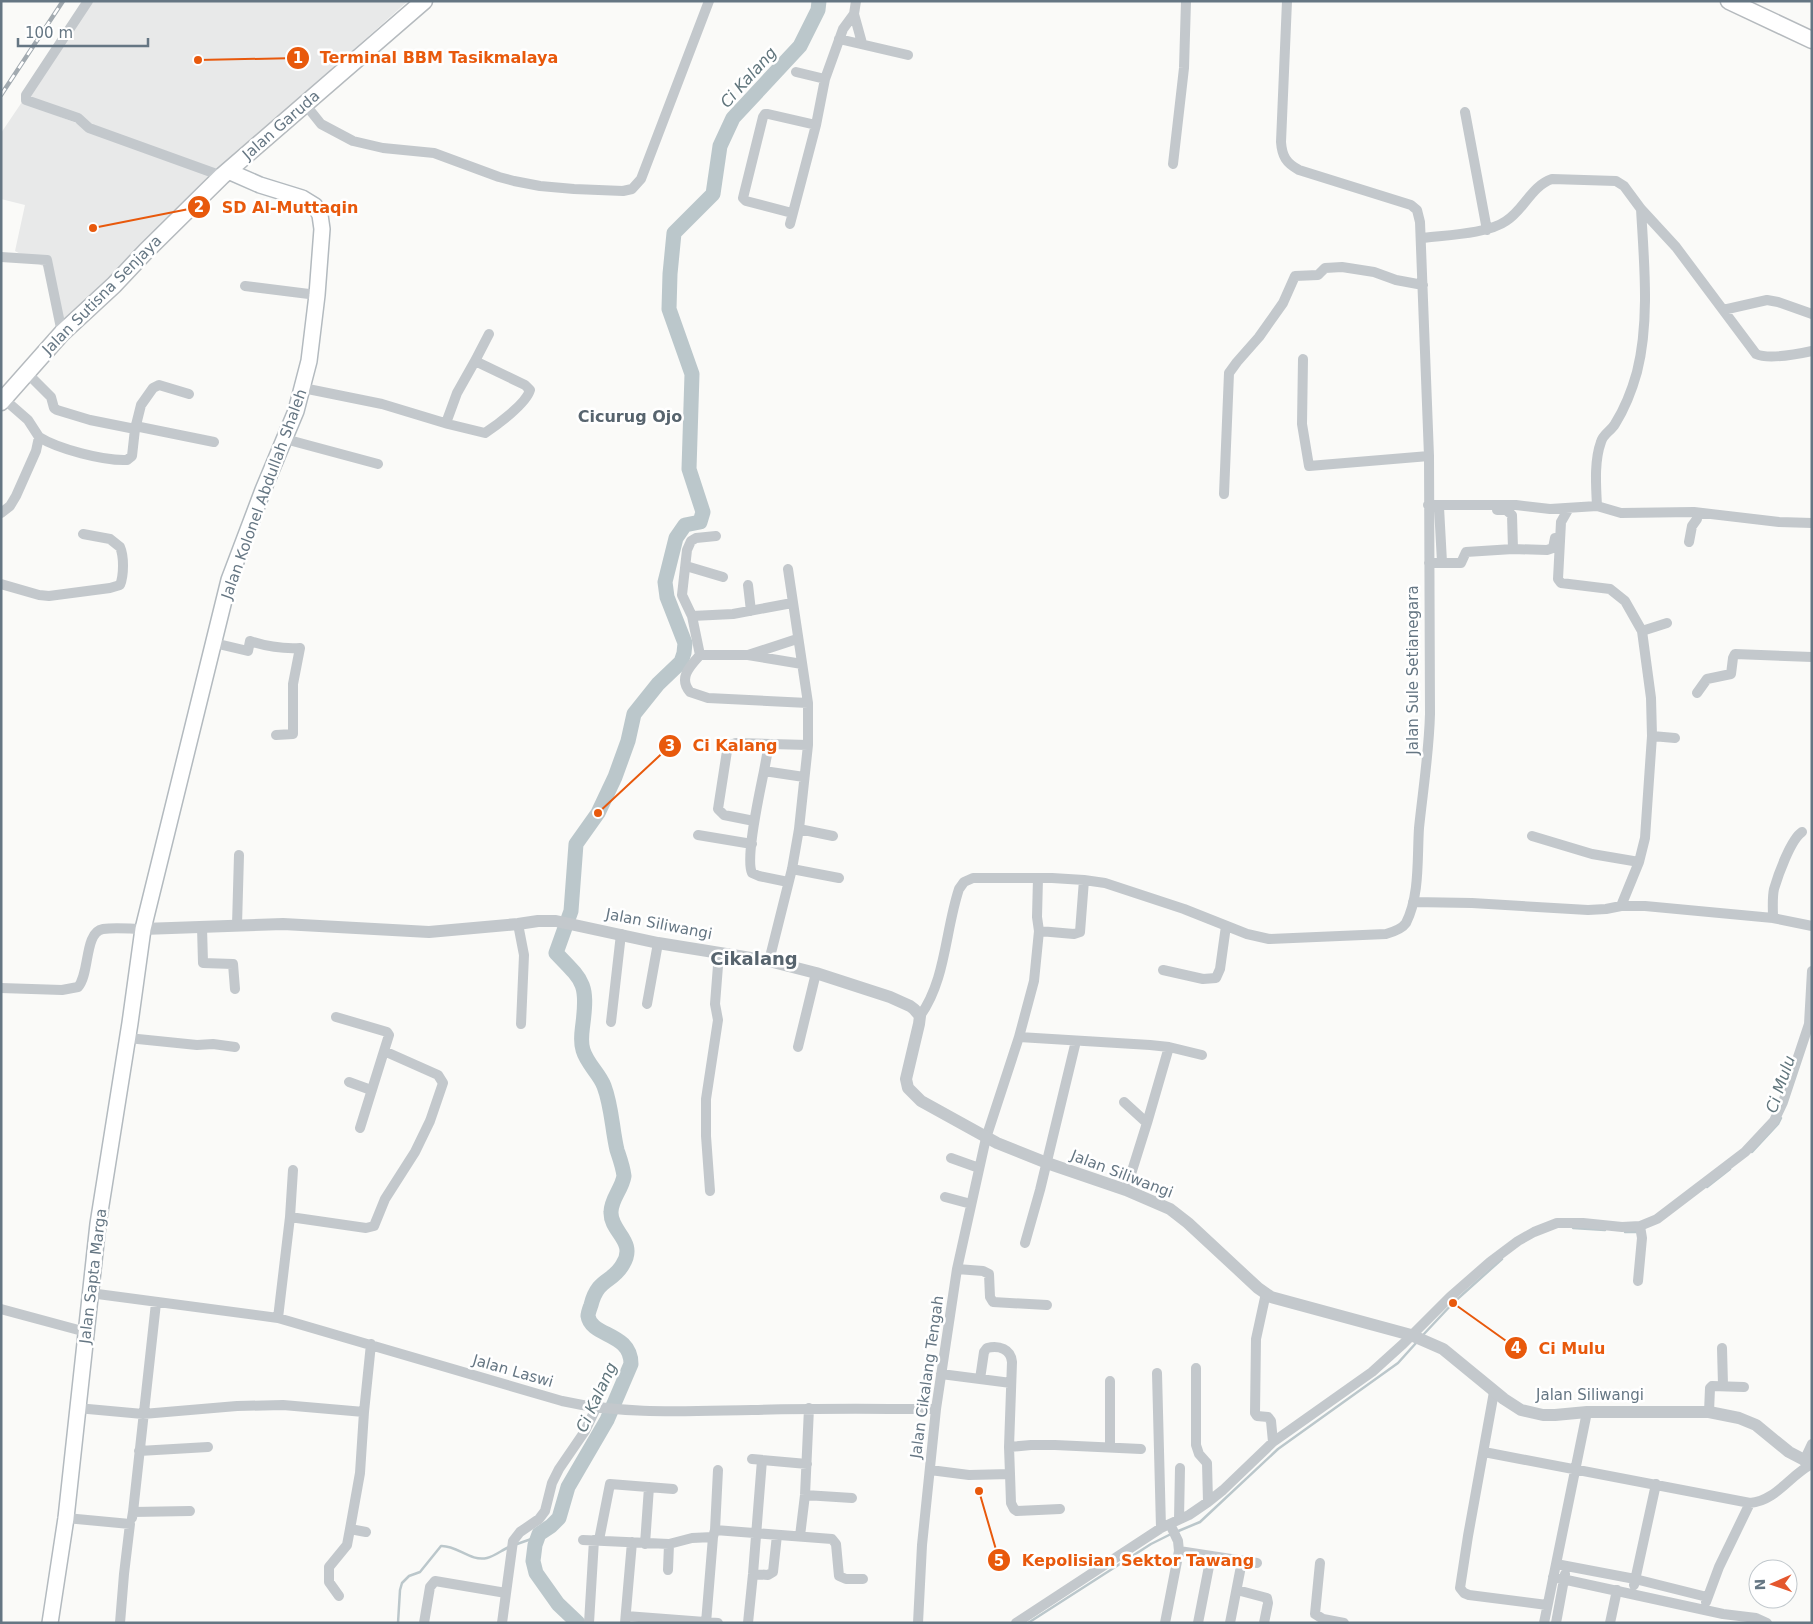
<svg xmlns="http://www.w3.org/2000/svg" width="1813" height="1624" font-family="'DejaVu Sans',sans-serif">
<rect width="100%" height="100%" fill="#fafaf8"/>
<path fill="#e8e9e9" d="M90,1H408L217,172L27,100Z
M22,102L218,178L63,325L48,269L15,251L25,205L1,199V133Z"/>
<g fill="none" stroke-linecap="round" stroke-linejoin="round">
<path stroke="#bbc7cb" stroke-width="2.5" d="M1752,1152L1778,1124L1781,1118
M1707,1187L1730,1169
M1573,1228L1605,1230
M1625,1232H1637
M1423,1335L1453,1303L1502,1259
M1176,1532L1200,1522L1278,1449L1398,1363L1416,1343
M517,1544L537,1537
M398,1623L400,1590L402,1583L409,1576L420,1572L441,1546C457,1545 470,1562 487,1558C495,1556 502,1550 509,1547
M1028,1623L1151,1544L1171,1534"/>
<path stroke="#bbc7cb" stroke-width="15" d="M578,1623L558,1604L536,1573L533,1561L535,1545L539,1534L551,1526L559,1518L568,1487L607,1420L631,1364C631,1332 591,1337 588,1316C588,1313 590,1308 591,1305C598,1277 613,1283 623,1264C637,1241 610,1232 611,1212C611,1199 622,1189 624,1176C623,1167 620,1159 617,1150C612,1129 612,1107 604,1086C599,1073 587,1064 583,1050C580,1041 582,1032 583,1023C588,983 583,981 556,953L571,911L576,844L598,813L615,777L628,741L634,714L658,684L681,662L684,653L685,643L667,597L665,582L676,538L685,525L700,522L703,512L689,469L692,374L669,309L670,274L674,233L713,194L720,146L733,118L800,46L818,10L819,1"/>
<g stroke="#b3babf" stroke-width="18">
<path id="secondary" d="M50,1623L66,1518L98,1224L130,1023L143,929L229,580L263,490L296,411L309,361L317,295L322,229L320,215L315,206L302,198L260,185L228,171"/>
</g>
<g stroke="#b5babe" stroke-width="19">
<path id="primary" d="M1729,1L1812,40
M1,402L62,333L114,285L146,251L222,176L424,1"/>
</g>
<path stroke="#c3c8cc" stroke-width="10" d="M88,1L26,95V100L78,118L89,128L222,176
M854,14L862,43
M839,39L908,55
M796,72L825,79
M305,104L321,124L353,141L383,148L434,153L499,177L514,181L540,186L574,189L623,191L632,189L641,179L709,1
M1465,112L1487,230
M1173,164L1184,68L1186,1
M1641,209C1644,261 1650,321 1637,372C1632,390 1625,408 1615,424C1611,431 1603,434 1601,442C1594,461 1596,486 1597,506L1621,513L1694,512L1779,522L1812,523
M792,213L746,201L743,198L763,117L765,114H768L816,125
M790,224L816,125L825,79L843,29L854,14L856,1
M1422,238C1444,235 1488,234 1506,221C1524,210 1531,186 1552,179L1616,181L1624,186L1641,209L1676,247L1756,354C1769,360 1798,354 1812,351
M1,257L47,260L62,333
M245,286L317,295
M1723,310L1767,300L1778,302L1812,314
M1303,359L1302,424L1309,466L1429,456
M27,373L51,397L54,408L57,410L90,420L135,429
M303,388L382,404L448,424L485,433C497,425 526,404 530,390L525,385L475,361L489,334
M446,423L457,393L475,361
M135,426L214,442
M39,437C58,449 104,461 127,460L132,456L135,429L141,405L153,388L159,385L189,394
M285,439L378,464
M1224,494L1229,373L1237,362L1259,337L1283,303L1295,276L1318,275L1325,268L1342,267L1374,272L1396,280L1423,285
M1428,505H1516L1550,509L1597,506
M1439,507L1442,562
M1569,508L1561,522L1558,579L1561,583L1610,589L1625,601L1642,631L1651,698L1652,736L1648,794L1645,838L1639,862L1621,906
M1497,510H1506L1512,515L1513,549
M1,513L10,506L16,496L36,451L39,437L28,420L4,399
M1689,542L1692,526L1697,519V513
M1429,563H1461L1466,552L1513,549L1547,550L1553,548L1555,538
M686,566L723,577
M1,584L39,595L49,596L110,588L120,585C124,575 124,556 120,547L110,539L83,534
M748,585L751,611
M792,603L733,614L692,616L700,655C690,666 678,678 690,692L708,698L808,703
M692,616L682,595L687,550L691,541L696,538L716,536
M1642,631L1667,623
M214,643L248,651L250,641C268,647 282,649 300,648L293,684V734L276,735
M700,655H748L802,664
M748,655L797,639
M1697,693L1707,679L1731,674L1733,658L1735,654L1812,657
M1652,736L1675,738
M764,771L769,744
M754,821L724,815L718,809L727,751L731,745L736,743L808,745
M799,829L833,836
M698,835L752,844
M1532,836L1592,854L1639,862
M792,869L839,878
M788,882L759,876L752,873C745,858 760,791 764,771L804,777
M1413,902L1472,903L1588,910L1606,909L1621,906H1645L1773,918L1812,926
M1773,918C1773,909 1772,898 1774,889C1778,875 1791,839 1802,832
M518,924L524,955L521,1024
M237,925L239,855
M202,927L203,963L233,964L235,989
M1039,931L1074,934L1080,932L1084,880
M769,961L792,869L799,829L808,745V703L788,569
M1163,970L1203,979L1216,978L1220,969L1226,926
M1,988L62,990L78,987C90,974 84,932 103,929C116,927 130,929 143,929
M647,1004L658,943
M920,1016C946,980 945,931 959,889L964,882L973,878H1052L1084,880L1105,883L1184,909L1247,934L1269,939L1386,934C1393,932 1402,929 1406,923C1420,895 1417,859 1419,828C1423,790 1429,752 1430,714L1429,456L1420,222L1417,210L1411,205L1299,170C1286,163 1282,156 1281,142L1287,1
M336,1017L387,1032L389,1035L360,1128
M611,1022L621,934
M1019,1037L1150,1045L1169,1047L1202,1055
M128,1038L197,1045L213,1044L235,1047
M798,1047L816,973
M349,1082L371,1090
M1124,1102L1147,1123L1126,1190
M1147,1123L1169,1047
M951,1158L979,1168
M710,1191L706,1136V1099L718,1020L715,1004L719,953
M945,1197L971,1204
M290,1217L366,1228L374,1226L385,1199L415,1152L430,1121L443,1083L438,1075L384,1051
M1025,1243L1040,1190L1076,1041
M957,1269L983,1271L989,1274L990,1297L993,1302L1047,1305
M1638,1281L1642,1238L1640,1226
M90,1293L278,1318L562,1401C624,1415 689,1411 752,1410C814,1408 875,1409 936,1409
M1266,1293L1256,1339L1255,1413L1257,1416L1268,1417L1271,1421L1273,1442
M1,1309L86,1332
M278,1318L290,1217L293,1170
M1722,1348L1723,1385
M1196,1368V1445L1199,1454L1207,1463L1208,1502
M1157,1373L1161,1528
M941,1374L1011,1383
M980,1379L984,1352L987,1348C999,1345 1011,1349 1012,1362L1009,1447
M1494,1392L1468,1536L1460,1588L1464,1593L1469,1595L1547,1605
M77,1408L143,1414L237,1406L283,1405L364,1412
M1709,1412L1710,1388L1712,1386L1744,1387
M1110,1447V1381
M139,1451L208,1447
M1484,1452L1750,1503C1776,1501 1790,1475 1812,1464
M752,1459L807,1464
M1804,1461L1812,1444
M930,1470L969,1475L1010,1474L1009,1447L1031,1445H1055L1141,1449
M1010,1474L1011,1503L1014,1509L1017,1511L1060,1509
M805,1495L852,1498
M133,1512L156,1303
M66,1518L130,1524L124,1574L120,1623
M132,1518L133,1512L190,1511
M1179,1519L1180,1468
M1170,1524L1178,1541L1179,1551L1257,1563
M350,1529L366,1532
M715,1530L832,1539L836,1544L839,1576L846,1579H863
M800,1536L805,1495L809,1408
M583,1540L669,1544L692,1538L713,1537L715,1530L718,1470
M599,1540L610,1484L673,1489
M645,1544L649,1487
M1320,1563L1315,1614L1323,1619L1344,1623
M1556,1564L1635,1579L1707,1597
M668,1570L669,1544
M753,1574L768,1575L773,1572L777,1535
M1553,1577L1723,1614L1756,1618L1767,1623
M1634,1585L1656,1484
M1237,1590L1267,1598L1268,1603L1264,1623
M339,1596L329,1582V1567L347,1545L350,1529L360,1473L364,1412L371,1344
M1706,1602L1719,1567L1750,1503
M626,1616L718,1623
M424,1623L430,1587L435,1581L506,1593
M502,1623L513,1541L520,1532L539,1519L545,1511L552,1483L559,1469L585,1431L596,1408
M589,1623L594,1540
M625,1623L632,1542
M706,1623L713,1537
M748,1623L753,1574L762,1460
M918,1623L922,1545L936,1409L957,1269L986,1138L1019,1037L1034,981L1039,931L1037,917L1038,878
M1016,1623L1161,1528L1189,1515L1208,1502L1223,1490L1273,1442L1372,1372L1403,1344L1450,1297L1490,1262L1518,1241L1534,1232L1557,1223H1583L1622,1227L1640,1226L1657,1219L1745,1152L1774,1121L1783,1102L1809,1024L1812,971
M1165,1623L1179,1551
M1198,1623L1211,1556
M1230,1623L1242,1561
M1544,1623L1587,1412
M1556,1623L1565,1574
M1610,1623L1617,1590"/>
<path stroke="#c3c8cc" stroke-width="12" d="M143,929L283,924L429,932L518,924L538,921H556L658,943L769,961L816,973L890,997L910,1006L914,1009L920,1016L919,1024L906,1079L908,1088L921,1101L997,1143L1047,1163L1126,1190L1170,1209L1188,1223L1258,1288L1271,1297L1411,1335L1443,1349L1504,1399L1521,1410L1543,1415H1555L1587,1412H1709L1739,1418L1756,1425L1789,1452L1812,1464"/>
<use href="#secondary" stroke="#fff" stroke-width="15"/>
<use href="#primary" stroke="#fff" stroke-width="16"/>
<g stroke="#a2aab0" stroke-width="4.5">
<path id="rail" d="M1,95L63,1"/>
</g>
<use href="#rail" stroke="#fff" stroke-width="2.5" stroke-dasharray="8" stroke-linecap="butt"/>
</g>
<g text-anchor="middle" stroke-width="5" stroke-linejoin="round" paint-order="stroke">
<g font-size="15" fill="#657683" stroke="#fff">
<text transform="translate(281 125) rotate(-41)" y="5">Jalan Garuda</text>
<text transform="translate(102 295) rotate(-45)" y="5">Jalan Sutisna Senjaya</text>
<text transform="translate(264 494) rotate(-70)" y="5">Jalan Kolonel Abdullah Shaleh</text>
<text transform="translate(1413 670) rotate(-90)" y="5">Jalan Sule Setianegara</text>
<text transform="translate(659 924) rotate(11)" y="5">Jalan Siliwangi</text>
<text transform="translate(1122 1174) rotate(21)" y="5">Jalan Siliwangi</text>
<text transform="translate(93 1276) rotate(-83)" y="5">Jalan Sapta Marga</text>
<text transform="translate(513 1371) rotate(16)" y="5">Jalan Laswi</text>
<text transform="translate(927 1377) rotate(-82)" y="5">Jalan Cikalang Tengah</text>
<text x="1590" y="1400">Jalan Siliwangi</text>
</g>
<g font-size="16" font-style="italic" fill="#60757c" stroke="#fff">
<text transform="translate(748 77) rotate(-48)" y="6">Ci Kalang</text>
<text transform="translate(1780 1084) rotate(-71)" y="6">Ci Mulu</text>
<text transform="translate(596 1397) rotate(-65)" y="6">Ci Kalang</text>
</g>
<g font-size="16" font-weight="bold" fill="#57646e" stroke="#fff">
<text x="630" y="422">Cicurug Ojo</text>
</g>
<g font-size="18" font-weight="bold" fill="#57646e" stroke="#fff">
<text x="754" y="965">Cikalang</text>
</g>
</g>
<path fill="none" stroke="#e8590c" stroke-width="2" d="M198 60L298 58M93 228L199 207M598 813L670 746M1453 1303L1516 1348M979 1491L999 1560"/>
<g fill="#e8590c" stroke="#fff" stroke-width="2">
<circle cx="198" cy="60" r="5"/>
<circle cx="93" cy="228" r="5"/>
<circle cx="598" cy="813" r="5"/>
<circle cx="1453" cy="1303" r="5"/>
<circle cx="979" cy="1491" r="5"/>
<circle cx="298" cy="58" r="12"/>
<circle cx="199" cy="207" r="12"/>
<circle cx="670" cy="746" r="12"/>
<circle cx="1516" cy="1348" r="12"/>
<circle cx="999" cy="1560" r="12"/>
</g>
<g font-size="15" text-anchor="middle" font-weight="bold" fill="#fff">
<text x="298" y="63">1</text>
<text x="199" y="212">2</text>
<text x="670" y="751">3</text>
<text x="1516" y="1353">4</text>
<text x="999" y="1566">5</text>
</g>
<g font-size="16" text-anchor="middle" font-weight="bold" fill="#e8590c" stroke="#fff" stroke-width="5" stroke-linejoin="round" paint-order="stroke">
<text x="439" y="63">Terminal BBM Tasikmalaya</text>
<text x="290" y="213">SD Al-Muttaqin</text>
<text x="735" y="751">Ci Kalang</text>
<text x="1572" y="1354">Ci Mulu</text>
<text x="1138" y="1566">Kepolisian Sektor Tawang</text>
</g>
<rect width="1813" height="1624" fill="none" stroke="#657683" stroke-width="5"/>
<g transform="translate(1773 1584) rotate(268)"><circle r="24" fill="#ffffff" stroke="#c1c8cd"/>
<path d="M0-4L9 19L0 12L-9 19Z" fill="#e4572e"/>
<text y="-8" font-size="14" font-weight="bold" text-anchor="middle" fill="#657683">N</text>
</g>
<path d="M18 38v8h130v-8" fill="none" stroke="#657683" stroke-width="2.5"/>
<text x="25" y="38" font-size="15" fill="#657683" stroke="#ffffff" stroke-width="4" paint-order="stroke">100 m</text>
</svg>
